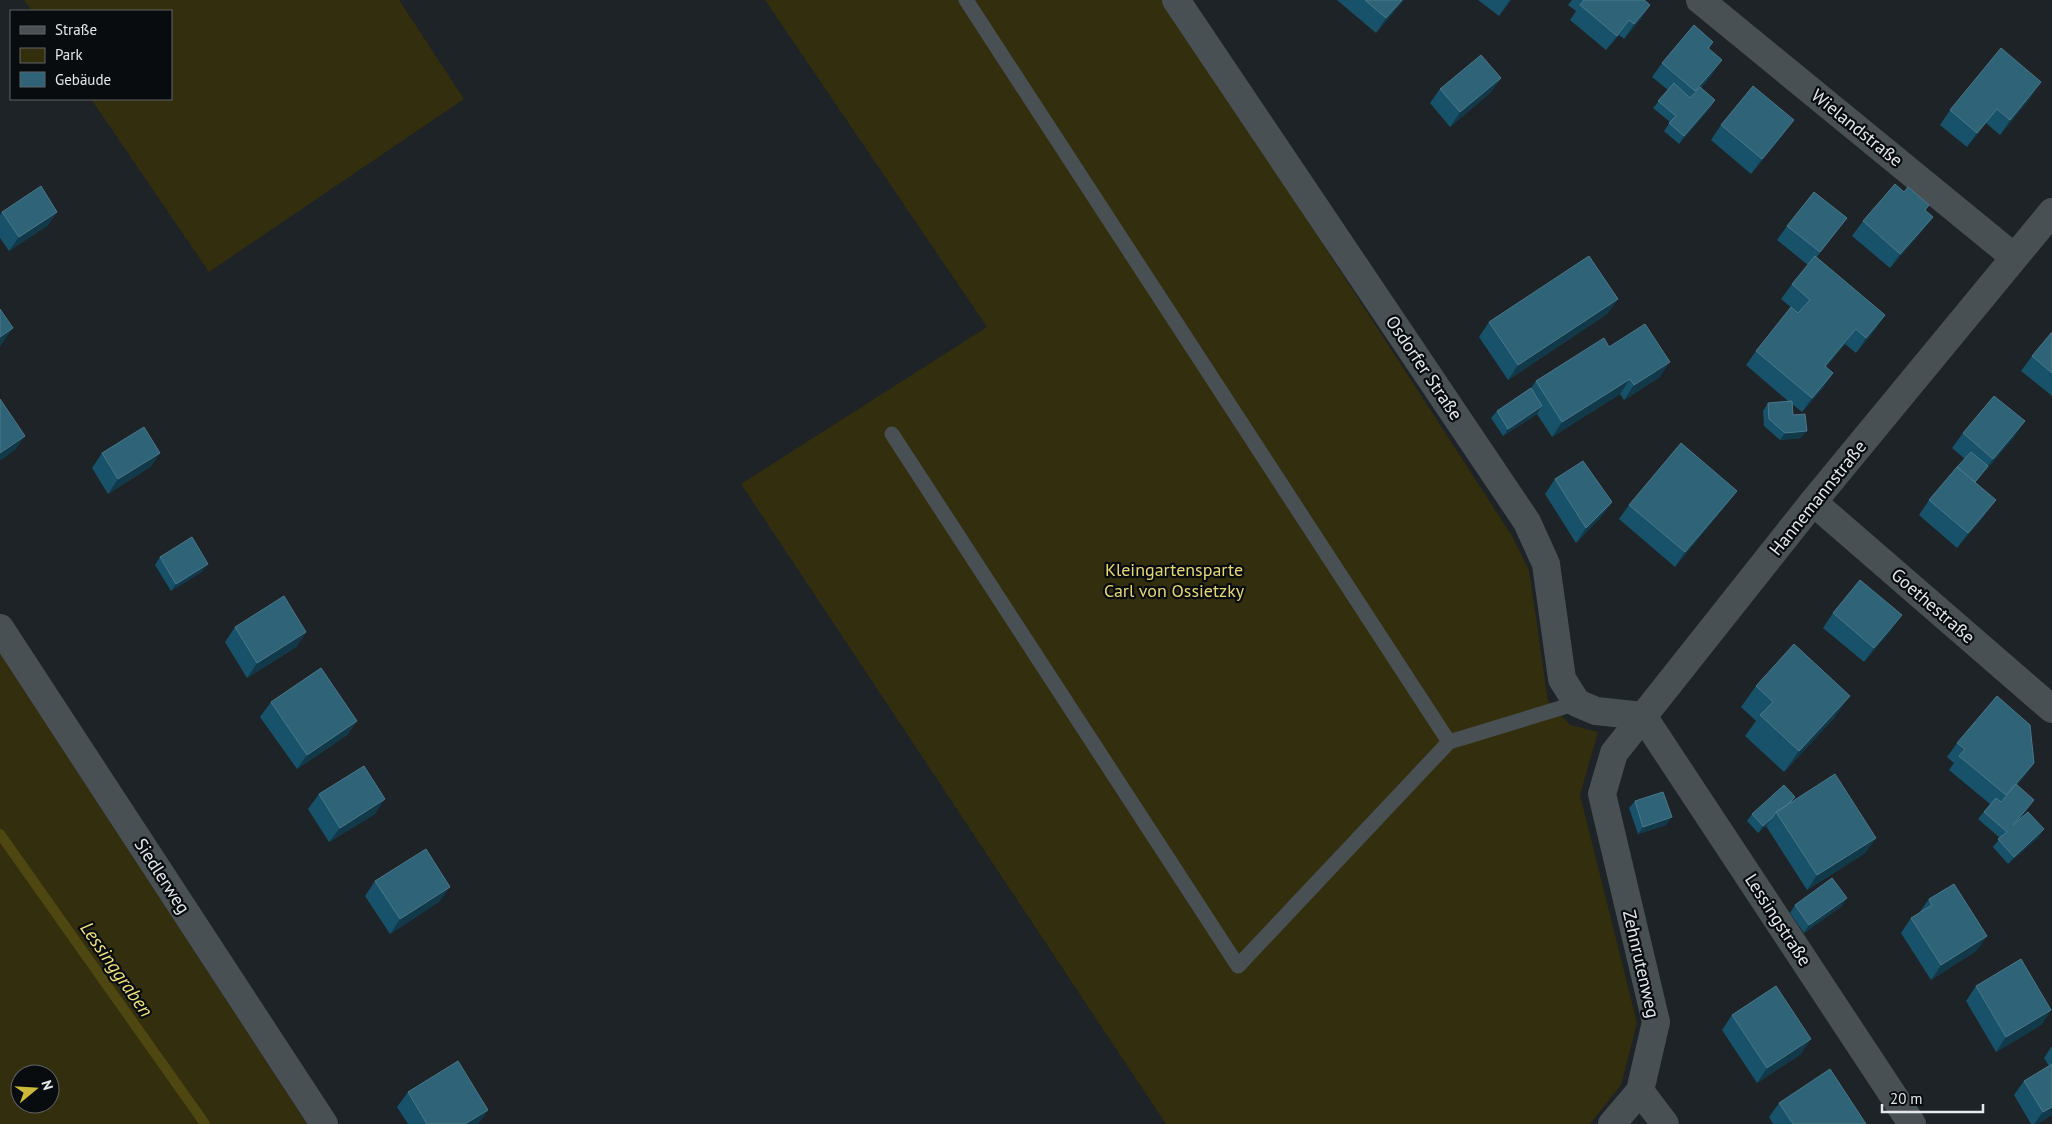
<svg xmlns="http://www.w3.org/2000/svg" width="2052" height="1124" font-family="'PT Sans',sans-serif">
<rect width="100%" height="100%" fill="#1d2327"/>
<path fill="#332e0d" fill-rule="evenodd" d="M24,0H399L464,99L209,272L91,99H171V11H32Z
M765,0H1165L1512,536L1529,570L1548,701L1570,725L1598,732L1580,795L1637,1023L1621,1085L1590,1124H1166L741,484L987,327Z
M0,653L307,1124H0ZM20,1074H50V1104H20Z"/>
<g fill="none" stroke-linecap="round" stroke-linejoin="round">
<path stroke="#4f4711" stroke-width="10" d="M0,834L205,1124"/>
<path stroke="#485054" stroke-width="15" d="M966,0L1449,742L1577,703
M892,434L1238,966L1449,742"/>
<path stroke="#485054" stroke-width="28" d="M1176,0L1527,522L1546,564L1562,679L1577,703L1596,711L1643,716
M1700,0L2014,257
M1813,502L2052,709
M0,628L324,1124
M1643,716L1912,1124
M1640,1091L1665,1124
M1612,1124L1640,1091L1656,1022L1602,794L1614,753L1813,502L2052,212"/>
</g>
<path fill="#18526a" d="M1337,0H1404L1376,33Z
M1478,0H1511L1499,16Z
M1572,0H1645L1650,5L1640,20L1624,39L1619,35L1606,50L1570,20L1576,11L1568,5Z
M1713,42L1709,49L1712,75L1701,88L1715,100L1710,108L1679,144L1664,131L1670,122L1653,108L1668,90L1652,77L1662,63Z
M1501,78L1491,92L1450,127L1430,103L1440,89Z
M2031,97L2000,135L1986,123L1967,147L1940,125L1950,110Z
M1721,125L1783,135L1751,174L1711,140Z
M1925,210L1933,217L1922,231L1890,268L1852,236L1863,221Z
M2,212H57L47,226L9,251L0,238V215Z
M1787,226L1836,232L1816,258L1875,330L1856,353L1845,344L1826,367L1833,373L1823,388L1802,412L1792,404L1793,415L1801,438L1780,440L1764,426L1763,411L1768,403L1788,401L1746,365L1756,351L1793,309L1781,299L1792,284L1808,265L1777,240Z
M1618,299L1607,314L1508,380L1479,337L1489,322Z
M2052,332V396L2021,371L2032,356Z
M1609,347L1660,377L1624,400L1620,394L1552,437L1537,414L1503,436L1491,418L1497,411L1531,388L1536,381Z
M1963,433L2015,436L1975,483L1985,515L1957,548L1919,515L1929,500L1965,459L1952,448Z
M102,453H160L150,467L108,494L92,468Z
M1555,479L1612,502L1601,517L1576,543L1545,494Z
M1737,491L1726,505L1675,567L1619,519L1629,505Z
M160,557L203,571L171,591L155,565Z
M1833,613L1892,629L1864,662L1823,628Z
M235,627L306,632L296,647L247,678L225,642Z
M1756,686L1835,717L1784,772L1745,736L1756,721L1741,707Z
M271,702L357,721L347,735L297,769L260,717Z
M1957,743L2034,763L2024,777L2017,785L2029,807L2018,821L2039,837L2008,864L1993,847L2000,838L1978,819L1990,804L1949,770L1954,763L1947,757Z
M319,794L375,814L329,842L308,809Z
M1795,797L1792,801L1876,838L1865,853L1807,890L1766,826L1767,825L1758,833L1747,821L1752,814Z
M1635,801L1666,825L1638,834L1629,808Z
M375,881L440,901L390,934L365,896Z
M1929,899L1987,936L1976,951L1931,980L1901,933L1911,918L1919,913Z
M1795,905L1842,906L1804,933L1790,913Z
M1976,986L2051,1010L2041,1025L1996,1052L1966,1001Z
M1732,1015L1801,1054L1757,1083L1722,1030Z
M2052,1046V1115L2037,1124H2031L2014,1095L2024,1081L2049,1066L2044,1058Z
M408,1092L488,1110L478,1124H408L397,1107Z
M1779,1103L1866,1124H1773L1769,1117Z"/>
<path fill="#113949" d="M1402,0H1404L1376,33L1386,18Z
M1510,0H1511L1499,16L1509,1Z
M1650,5L1640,20L1624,39L1634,24Z
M1629,20L1619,35L1606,50L1617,36Z
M1722,60L1712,75L1685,106L1695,91Z
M1501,78L1491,92L1450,127L1460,112Z
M2041,82L2031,97L2000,135L2010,120Z
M1715,100L1710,108L1679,144L1684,136Z
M1997,109L1986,123L1967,147L1977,133Z
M1794,120L1783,135L1751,174L1762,159Z
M57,212L47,226L9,251L19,237Z
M1933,217L1922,231L1890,268L1900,254Z
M1618,299L1607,314L1508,380L1518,365Z
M1885,315L1875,330L1856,353L1866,338Z
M13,328L0,347V337Z
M1856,329L1845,344L1815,381L1825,366Z
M1670,362L1660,377L1624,400L1634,385Z
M1833,373L1823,388L1802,412L1812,398Z
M1630,379L1620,394L1552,437L1562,422Z
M1542,406L1537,414L1503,436L1508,429Z
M2025,421L2015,436L1964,496L1993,459Z
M1807,431L1801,438L1780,440L1785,433Z
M25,436L15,450L0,461V453Z
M160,453L150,467L108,494L118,479Z
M1737,491L1726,505L1675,567L1685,552Z
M1996,500L1985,515L1957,548L1968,533Z
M1612,502L1601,517L1576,543L1586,528Z
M208,564L203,571L171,591L176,584Z
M1902,615L1892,629L1864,662L1874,648Z
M306,632L296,647L247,678L257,663Z
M1850,696L1835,717L1784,772L1799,751Z
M357,721L347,735L297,769L307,755Z
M2034,763L2024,777L1995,809L2006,795Z
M385,799L375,814L329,842L340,828Z
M2034,800L2029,807L2008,832L2013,825Z
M1672,817L1666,825L1638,834L1643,827Z
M1772,818L1767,825L1758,833L1763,826Z
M2044,829L2039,837L2008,864L2014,857Z
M1876,838L1865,853L1807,890L1817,875Z
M450,887L440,901L390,934L400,919Z
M1847,898L1842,906L1804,933L1809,925Z
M1987,936L1976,951L1931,980L1941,965Z
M2051,1010L2041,1025L1996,1052L2006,1037Z
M1811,1039L1801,1054L1757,1083L1767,1068Z
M2052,1107V1115L2037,1124H2034L2043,1112Z
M488,1110L478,1124H465Z"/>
<path fill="#2e6378" stroke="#4b788a" d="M1365,0H1402L1386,18Z
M1584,0H1644L1650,5L1634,24L1629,20L1617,36L1580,5Z
M1694,25L1713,42L1708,48L1722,60L1695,91L1662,63Z
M2001,48L2041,82L2010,120L1997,109L1977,133L1950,110Z
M1481,55L1501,78L1460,112L1440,89Z
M1674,83L1690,98L1700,87L1715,100L1684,136L1669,123L1676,116L1658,101Z
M1753,86L1794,120L1762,159L1721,125Z
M1895,184L1904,192L1908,187L1929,205L1925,210L1933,217L1900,254L1863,221Z
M41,186L57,212L19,237L2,212Z
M1814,192L1847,218L1820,252L1787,226Z
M1589,256L1618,299L1518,365L1489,322Z
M1815,256L1885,315L1866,338L1856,329L1825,366L1833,373L1812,398L1756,351L1791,307L1798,313L1810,300L1792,284Z
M0,309L13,328L0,337Z
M1645,324L1670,362L1634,385L1630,379L1562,422L1536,381L1604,338L1609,347Z
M2052,332V373L2032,356Z
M1531,388L1542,406L1508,429L1497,411Z
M1994,396L2025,421L1993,459L1963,433Z
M0,399L25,436L0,453Z
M1792,401L1793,415L1805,414L1807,431L1785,433L1769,419L1768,403Z
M144,427L160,453L118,479L102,453Z
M1681,443L1737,491L1685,552L1629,505Z
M1971,452L1988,466L1975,482L1957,467Z
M1583,461L1612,502L1586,528L1555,479Z
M1957,467L1996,500L1968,533L1929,500Z
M192,537L208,564L176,584L160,557Z
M1860,580L1902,615L1874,648L1833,613Z
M284,596L306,632L257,663L235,627Z
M1794,644L1850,696L1799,751L1760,715L1773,702L1756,686Z
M321,668L357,721L307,755L271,702Z
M1997,696L2030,725L2034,763L2006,795L1959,756L1965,749L1957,743Z
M364,766L385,799L340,828L319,794Z
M1835,774L1876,838L1817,875L1776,812Z
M2016,784L2034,800L2013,825L2028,812L2044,829L2014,857L1998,839L2007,832L1984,812L1996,798L2001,802Z
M1784,785L1795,797L1786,806L1776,812L1772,818L1763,826L1752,814Z
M1663,792L1672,817L1643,827L1635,801Z
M426,849L450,887L400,919L375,881Z
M1832,878L1847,898L1809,925L1795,905Z
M1954,884L1987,936L1941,965L1911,918L1932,905L1929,899Z
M2021,959L2051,1010L2006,1037L1976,986Z
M1776,986L1811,1039L1767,1068L1732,1015Z
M458,1061L488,1110L465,1124H427L408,1092Z
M2052,1064V1107L2043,1112L2024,1081Z
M1830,1069L1866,1124H1793L1779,1103Z"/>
<g text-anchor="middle" stroke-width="4.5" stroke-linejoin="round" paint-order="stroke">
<g font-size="18" fill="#e5e9ec" stroke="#090c0e">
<text transform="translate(1857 128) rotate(39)" y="6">Wielandstraße</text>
<text transform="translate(1424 368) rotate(56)" y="6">Osdorfer Straße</text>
<text transform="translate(1818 498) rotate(-51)" y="6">Hannemannstraße</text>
<text transform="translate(1933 606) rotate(41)" y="6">Goethestraße</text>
<text transform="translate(162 876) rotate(57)" y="6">Siedlerweg</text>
<text transform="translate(1778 920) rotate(57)" y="6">Lessingstraße</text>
<text transform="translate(1641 964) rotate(77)" y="6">Zehnrutenweg</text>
</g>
<g font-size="18" fill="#e7d877" stroke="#090c0e">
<text x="1174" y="576">Kleingartensparte<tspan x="1174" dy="21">Carl von Ossietzky</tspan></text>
</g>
<g font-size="19" font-style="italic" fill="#f2e381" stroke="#090c0e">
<text transform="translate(117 969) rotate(55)" y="7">Lessinggraben</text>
</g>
</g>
<rect x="10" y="10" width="162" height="90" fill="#090c0e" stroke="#616467"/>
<rect x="20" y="26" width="25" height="8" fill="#485054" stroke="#616467"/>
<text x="55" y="35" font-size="15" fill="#e5e9ec">Straße</text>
<rect x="20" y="48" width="25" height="15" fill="#332e0d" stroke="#616467"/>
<text x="55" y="60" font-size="15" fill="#e5e9ec">Park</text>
<rect x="20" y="72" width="25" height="15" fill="#2e6378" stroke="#616467"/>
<text x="55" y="85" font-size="15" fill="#e5e9ec">Gebäude</text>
<g transform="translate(35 1089) rotate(72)"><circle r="24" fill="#090c0e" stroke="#616467"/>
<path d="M0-4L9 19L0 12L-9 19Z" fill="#ccb939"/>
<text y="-8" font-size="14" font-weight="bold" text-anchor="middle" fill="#e5e9ec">N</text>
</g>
<path d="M1882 1104v8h101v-8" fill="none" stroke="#e5e9ec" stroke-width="2.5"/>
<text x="1890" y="1104" font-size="15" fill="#e5e9ec" stroke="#090c0e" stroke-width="4" paint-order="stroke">20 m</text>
</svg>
